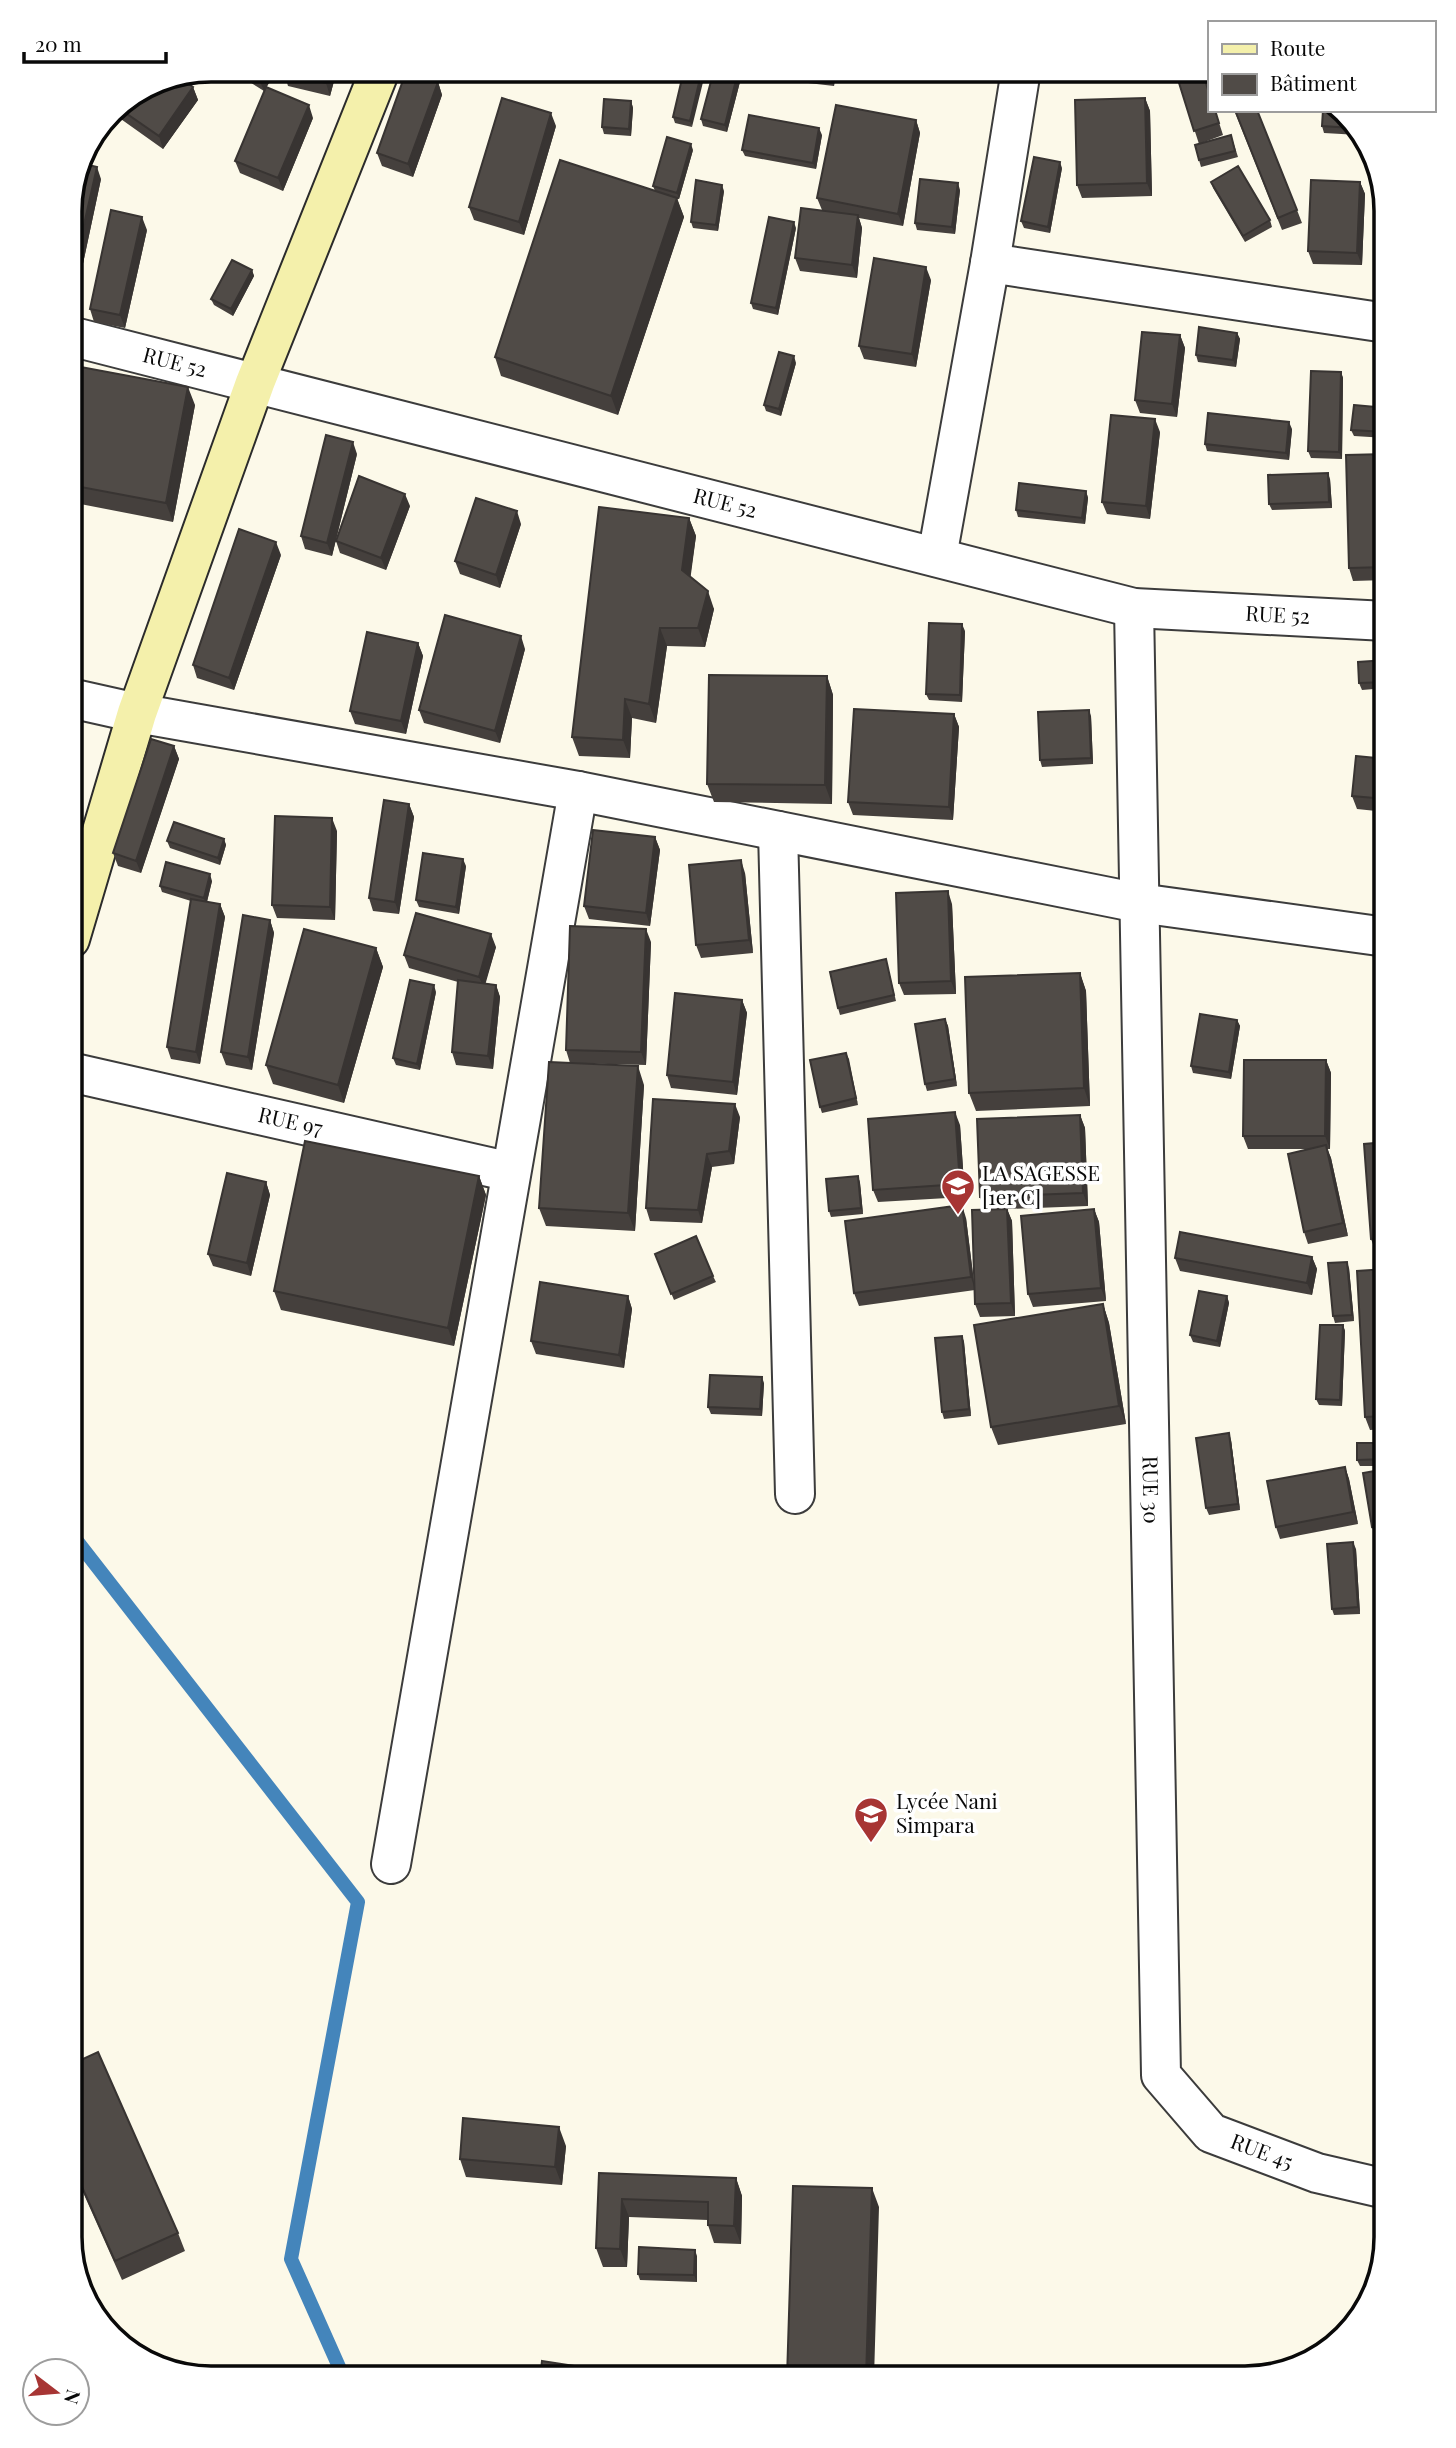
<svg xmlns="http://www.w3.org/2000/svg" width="1456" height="2448" font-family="'Playfair Display',serif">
<rect width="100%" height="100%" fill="#fcf9e9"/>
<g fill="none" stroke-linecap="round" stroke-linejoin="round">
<path stroke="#4485bb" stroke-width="14" d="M70,1532L358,1902L291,2259L344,2378"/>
<g stroke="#3c3c3c" stroke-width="42">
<g id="street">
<path d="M990,263L1386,323"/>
<path id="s1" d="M70,336L1134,608L1386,621"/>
<path d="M937,557L990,263L1021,70"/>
<path id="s2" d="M1134,608L1161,2075L1211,2133L1317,2173L1386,2189"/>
<path d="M70,698L137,713L578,791L1139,903L1386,937"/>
<path d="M778,831L795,1494"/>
<path id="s3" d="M70,1072L511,1172"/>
<path d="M391,1864L578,791"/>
</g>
</g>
<g stroke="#2b2b2b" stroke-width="42">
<path id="secondary" d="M70,939L137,713L255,383L380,70"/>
</g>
<use href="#street" stroke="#fff" stroke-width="38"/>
<use href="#secondary" stroke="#f4f0ab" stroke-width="38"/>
</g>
<path fill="#45403d" d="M231,70H277L264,91Z
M284,70H337L330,96L288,86L284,73Z
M684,70L692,127L675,123L673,117Z
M836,70L834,86L808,83L806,77Z
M1175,70H1203L1209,91V110H1215L1223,135L1199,144Z
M738,72L741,78L727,132L703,126L701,119Z
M158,81L193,87L198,100L163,149L111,112Z
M438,82L442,95L413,177L382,166L377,153Z
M1145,98L1150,111L1152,196L1082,198L1077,185Z
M631,101L633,108L631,136L604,134L602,127Z
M1234,110L1297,210L1302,223L1282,230Z
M1338,110L1359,135L1324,133L1322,126Z
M313,118L283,191L240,173L235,161Z
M916,120L920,133L903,226L859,218L862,228L857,278L800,271L795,258L822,210L817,198Z
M556,126L524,235L474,220L469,207Z
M822,135L816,169L745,156L742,150Z
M1231,135L1238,157L1201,167L1199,160Z
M1372,149L1375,163H1369L1364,150Z
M693,150L679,199H677L684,217L618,415L501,376L495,357L655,191L653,186Z
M1062,168L1050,233L1024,228L1021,221Z
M101,179L81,273L70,270V203Z
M1211,182L1270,220L1272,227L1245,242L1213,188Z
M1360,182L1365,194L1362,265L1313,264L1308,251Z
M960,190L955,234L917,230L915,223Z
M724,191L718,231L693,228L691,222Z
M796,228L778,315L753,309L751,303Z
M147,230L125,328L94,322L90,309Z
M252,270L254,276L233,316L214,305L211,299Z
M931,280L916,367L864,359L859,346Z
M1237,333L1240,339L1236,367L1198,362L1196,355Z
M1180,335L1185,348L1177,417L1140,413L1135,400Z
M796,363L781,416L766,411L764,405Z
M70,365L195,405L173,522L70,502Z
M1341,372L1343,378L1342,459L1311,458L1308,451Z
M1386,408V438L1354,436L1351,430Z
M1292,429L1289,460L1207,451L1205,444Z
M1160,432L1150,519L1107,514L1102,502Z
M357,454L332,556L305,549L301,536Z
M1386,454V580L1353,581L1349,568Z
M1330,479L1332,508L1272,510L1269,504Z
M1086,491L1088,498L1085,524L1018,517L1016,510Z
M410,506L386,570L340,553L336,541Z
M689,518L696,536L690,577L714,609L705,647L667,646L656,723L632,718L630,758L579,756L572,737Z
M521,524L500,588L460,574L455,561Z
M281,555L234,690L197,678L193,665Z
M965,631L962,702L929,700L926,694Z
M418,643L423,656L406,734L355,724L350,711Z
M525,649L500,743L424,723L419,710Z
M1386,660V688L1362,690L1359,683Z
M827,676L833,695L832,804L714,802L707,784Z
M954,714L959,727L953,820L853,815L848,802Z
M1091,716L1093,764L1042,767L1040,760Z
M174,746L179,759L141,873L118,866L113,853Z
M1386,759V812L1357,809L1352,796Z
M409,804L414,817L399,914L373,911L369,898Z
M337,831L335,920L277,918L272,905Z
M655,837L660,850L650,926L589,919L584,906Z
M224,839L226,845L220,865L170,848L167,841Z
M466,866L459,914L419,907L416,900Z
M745,873L753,953L701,958L696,945Z
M212,881L207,902L220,904L225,917L200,1064L171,1059L167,1047L191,901L162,892L160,886Z
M952,904L956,994L904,995L899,983Z
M270,920L274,933L252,1070L226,1065L221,1052Z
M651,942L646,1065L570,1063L566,1050Z
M496,947L485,983L496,985L500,997L493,1069L456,1065L452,1052L458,982L409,968L404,955Z
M376,948L383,967L344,1103L273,1084L266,1065Z
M886,959L896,1001L840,1015L838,1008Z
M1080,973L1086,991L1090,1106L976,1111L969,1093Z
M436,992L420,1070L396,1065L393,1058Z
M742,1000L747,1013L737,1095L671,1088L667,1075Z
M945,1019L948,1026L957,1086L927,1091L925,1084Z
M1237,1020L1240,1026L1231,1079L1193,1073L1191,1066Z
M846,1053L858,1105L822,1113L820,1107Z
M1326,1060L1331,1073L1330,1149H1327L1331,1158L1348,1236L1308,1244L1304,1232L1309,1149H1248L1243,1136Z
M644,1085L635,1231L546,1226L539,1208Z
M1080,1115L1085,1128L1088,1206L1007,1209L1012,1221L1015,1316L980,1317L975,1304V1290L859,1306L854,1293L966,1218L974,1283L984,1209L980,1197Z
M740,1117L734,1164L712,1167L702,1223L650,1221L646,1208Z
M960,1125L965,1197L878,1202L873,1190Z
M1386,1142V1251L1376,1252L1371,1239Z
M479,1176L486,1195L454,1346L281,1310L274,1291Z
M858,1176L860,1183L863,1214L831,1217L829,1211Z
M266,1182L270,1195L251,1276L213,1266L208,1254Z
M1094,1209L1099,1222L1106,1301L1033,1307L1028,1294Z
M655,1254L713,1276L716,1282L674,1300Z
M1312,1257L1317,1269L1312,1295L1180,1271L1175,1258Z
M1349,1268L1354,1321L1335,1323L1333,1316Z
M1386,1269V1429L1370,1430L1365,1417Z
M628,1296L632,1309L624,1368L536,1354L531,1341Z
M1227,1296L1229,1303L1220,1347L1193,1342L1190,1335Z
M1103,1304L1109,1323L1126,1424L998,1445L991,1427Z
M1343,1325L1345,1331L1342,1406L1319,1405L1316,1399Z
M962,1336L964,1342L971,1416L944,1419L942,1412Z
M764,1383L762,1416L711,1414L708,1407Z
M1231,1440L1240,1510L1209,1515L1206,1508Z
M1386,1443V1466H1360L1357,1460Z
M1345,1467L1349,1479L1358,1524L1280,1539L1276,1527Z
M1386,1469V1641H1381L1376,1629L1375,1533H1374L1372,1527Z
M1356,1549L1360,1614L1334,1615L1332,1609Z
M70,1918L82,1947L70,1952Z
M70,2065L178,2233L185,2251L122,2280L70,2163Z
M566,2146L562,2185L466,2177L460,2159Z
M599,2173L736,2178L742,2196L741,2244L714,2243L708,2225V2220L629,2217L627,2267H603L596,2248Z
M697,2256V2282L640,2280L638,2274Z"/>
<path fill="#383432" d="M264,70H277L264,91L259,79Z
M329,70H337L330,96L326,83Z
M702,70H706L692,127L690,121Z
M833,70H836L834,86L832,79Z
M738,72L741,78L727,132L725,125Z
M438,82L442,95L413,177L408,164Z
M193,87L198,100L163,149L159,136Z
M1145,98L1150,111L1152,196L1147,183Z
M631,101L633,108L631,136L629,129Z
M309,105L313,118L283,191L278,178Z
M551,113L556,126L524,235L519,222Z
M916,120L920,133L903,226L898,214Z
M819,128L822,135L816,169L813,163Z
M691,144L693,150L679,199L677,193Z
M1060,162L1062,168L1050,233L1048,227Z
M97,167L101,179L81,273L76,260Z
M1360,182L1365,194L1362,265L1357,253Z
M958,183L960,190L955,234L952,227Z
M722,185L724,191L718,231L716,225Z
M677,198L684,217L618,415L611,396Z
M858,215L862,228L857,278L852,265Z
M142,217L147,230L125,328L120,315Z
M794,222L796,228L778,315L776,308Z
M926,267L931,280L916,367L912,354Z
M252,270L254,276L233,316L231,309Z
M1237,333L1240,339L1236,367L1233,360Z
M1180,335L1185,348L1177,417L1172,404Z
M794,356L796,363L781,416L779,409Z
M1341,372L1343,378L1342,459L1339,452Z
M188,387L195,405L173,522L166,503Z
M1155,419L1160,432L1150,519L1146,506Z
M1289,422L1292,429L1289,460L1286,453Z
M353,442L357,454L332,556L327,543Z
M1328,473L1330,479L1332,508L1329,502Z
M1086,491L1088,498L1085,524L1082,518Z
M405,494L410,506L386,570L381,558Z
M517,511L521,524L500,588L496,575Z
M689,518L696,536L689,589L682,570Z
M276,542L281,555L234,690L229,678Z
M708,591L714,609L705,647L698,628Z
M962,624L965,631L962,702L960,695Z
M660,628L667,646L656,723L649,704Z
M521,636L525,649L500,743L495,731Z
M418,643L423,656L406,734L401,721Z
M827,676L833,695L832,804L825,785Z
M625,699L632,718L630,758L623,740Z
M1089,710L1091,716L1093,764L1091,758Z
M954,714L959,727L953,820L949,807Z
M77,717L81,730L70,784V748Z
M174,746L179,759L141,873L136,861Z
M409,804L414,817L399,914L395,902Z
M332,818L337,831L335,920L330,907Z
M655,837L660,850L650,926L646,913Z
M224,839L226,845L220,865L218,858Z
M463,859L466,866L459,914L456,907Z
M741,860L745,873L753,953L749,940Z
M210,874L212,881L206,905L204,898Z
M948,891L952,904L956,994L951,981Z
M220,904L225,917L200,1064L196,1052Z
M270,920L274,933L252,1070L248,1057Z
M646,929L651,942L646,1065L641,1052Z
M491,934L496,947L484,989L479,977Z
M376,948L383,967L344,1103L338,1085Z
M1080,973L1086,991L1090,1106L1084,1088Z
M434,985L436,992L420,1070L417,1064Z
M496,985L500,997L493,1069L488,1056Z
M742,1000L747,1013L737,1095L733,1082Z
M945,1019L948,1026L957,1086L955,1079Z
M1237,1020L1240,1026L1231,1079L1229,1072Z
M846,1053L849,1059L858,1105L856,1098Z
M1326,1060L1331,1073L1330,1149L1325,1136Z
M638,1066L644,1085L635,1231L628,1213Z
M735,1104L740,1117L734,1164L729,1151Z
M955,1112L960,1125L965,1197L960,1184Z
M1080,1115L1085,1128L1088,1206L1083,1193Z
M1326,1145L1331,1158L1348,1236L1343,1223Z
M707,1154L712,1167L702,1223L698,1210Z
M479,1176L486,1195L454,1346L448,1328Z
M858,1176L860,1183L863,1214L861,1208Z
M266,1182L270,1195L251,1276L247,1263Z
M962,1205L966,1218L975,1290L971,1277Z
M1007,1209L1012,1221L1015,1316L1011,1303Z
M1094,1209L1099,1222L1106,1301L1101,1288Z
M1312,1257L1317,1269L1312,1295L1307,1283Z
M1347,1262L1349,1268L1354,1321L1352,1315Z
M628,1296L632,1309L624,1368L619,1355Z
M1227,1296L1229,1303L1220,1347L1217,1341Z
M1103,1304L1109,1323L1126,1424L1119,1406Z
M1343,1325L1345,1331L1342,1406L1340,1400Z
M962,1336L964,1342L971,1416L969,1409Z
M762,1377L764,1383L762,1416L760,1409Z
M1229,1433L1231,1440L1240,1510L1238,1504Z
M1345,1467L1349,1479L1358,1524L1353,1512Z
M1353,1542L1356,1549L1360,1614L1358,1607Z
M559,2127L566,2146L562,2185L555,2167Z
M736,2178L742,2196L741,2244L734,2226Z
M872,2188L879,2207L874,2378H866Z
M622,2199L629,2217L627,2267L620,2249Z
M695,2250L697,2256V2282L694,2275Z
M575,2366L577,2372L576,2378H573Z"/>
<path fill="#504b47" stroke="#383432" stroke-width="2" d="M246,70H264L259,79Z
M284,70H329L326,83L284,73Z
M684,70H702L690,121L673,117Z
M714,70H732L738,72L725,125L701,119Z
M807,70H833L832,79L806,77Z
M1175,70H1202L1209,93V110H1215L1219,123L1194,131Z
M406,72L438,82L408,164L377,153Z
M178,77L193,87L159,136L117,107L158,81Z
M266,87L309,105L278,178L235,161Z
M502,98L551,113L519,222L469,207Z
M1145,98L1147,183L1077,185L1075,100Z
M604,99L631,101L629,129L602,127Z
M836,105L916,120L898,214L817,198Z
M1235,110H1257L1297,210L1278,218Z
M1323,110H1338L1353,128L1322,126Z
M749,115L819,128L813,163L742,150Z
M1231,135L1235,151L1199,160L1195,145Z
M667,137L691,144L677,193L653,186Z
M1365,142L1372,149V151L1364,150Z
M1034,157L1060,162L1048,227L1021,221Z
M560,160L677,198L611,396L495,357Z
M80,163L97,167L76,260L70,259V203Z
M1238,166L1270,220L1243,236L1211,182Z
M920,179L958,183L952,227L915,223Z
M696,180L722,185L716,225L691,222Z
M1311,180L1360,182L1357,253L1308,251Z
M801,208L858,215L852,265L795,258Z
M111,210L142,217L120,315L90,309Z
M769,217L794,222L776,308L751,303Z
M874,258L926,267L912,354L859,346Z
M232,260L252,270L231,309L211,299Z
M1199,327L1237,333L1233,360L1196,355Z
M1142,332L1180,335L1172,404L1135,400Z
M779,352L794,356L779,409L764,405Z
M70,365L188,387L166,503L70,485Z
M1311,371L1341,372L1339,452L1308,451Z
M1354,405L1386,408V432L1351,430Z
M1208,413L1289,422L1286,453L1205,444Z
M1111,415L1155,419L1146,506L1102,502Z
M326,435L353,442L327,543L301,536Z
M1386,454V567L1349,568L1346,455Z
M1328,473L1329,502L1269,504L1268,475Z
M359,476L405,494L381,558L336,541Z
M1019,483L1086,491L1082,518L1016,510Z
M476,498L517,511L496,575L455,561Z
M599,507L689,518L682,570L708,591L698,628H660L649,704L625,699L623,740L572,737Z
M239,529L276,542L229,678L193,665Z
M445,615L521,636L495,731L419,710Z
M929,623L962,624L960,695L926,694Z
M367,632L418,643L401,721L350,711Z
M1386,660V682L1359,683L1358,662Z
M709,675L827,676L825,785L707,784Z
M854,709L954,714L949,807L848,802Z
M1089,710L1091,758L1040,760L1038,712Z
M70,716L77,717L70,748Z
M151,739L174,746L136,861L113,853Z
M1356,756L1386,759V799L1352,796Z
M384,800L409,804L395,902L369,898Z
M275,816L332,818L330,907L272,905Z
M174,822L224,839L218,858L167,841Z
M593,830L655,837L646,913L584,906Z
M423,853L463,859L456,907L416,900Z
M741,860L749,940L696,945L689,865Z
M166,862L210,874L204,898L160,886Z
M948,891L951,981L899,983L896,893Z
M191,899L220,904L196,1052L167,1047Z
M416,913L491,934L479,977L404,955Z
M243,915L270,920L248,1057L221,1052Z
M570,926L646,929L641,1052L566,1050Z
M304,929L376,948L338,1085L266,1065Z
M886,959L894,995L838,1008L830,972Z
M1080,973L1084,1088L969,1093L965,977Z
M410,980L434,985L417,1064L393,1058Z
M458,980L496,985L488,1056L452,1052Z
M675,993L742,1000L733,1082L667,1075Z
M1200,1014L1237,1020L1229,1072L1191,1066Z
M945,1019L955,1079L925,1084L915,1024Z
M846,1053L856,1098L820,1107L810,1060Z
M1244,1060H1326L1325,1136H1243Z
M549,1062L638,1066L628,1213L539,1208Z
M653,1099L735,1104L729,1151L707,1154L698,1210L646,1208Z
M955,1112L960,1184L873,1190L868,1119Z
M1080,1115L1083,1193L980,1197L977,1119Z
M305,1141L479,1176L448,1328L274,1291Z
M1386,1142V1238L1371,1239L1364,1144Z
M1326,1145L1343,1223L1304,1232L1288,1154Z
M227,1173L266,1182L247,1263L208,1254Z
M858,1176L861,1208L829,1211L826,1179Z
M962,1205L971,1277L854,1293L845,1221Z
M1007,1209L1011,1303L975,1304L972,1210Z
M1094,1209L1101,1288L1028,1294L1021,1216Z
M1180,1232L1312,1257L1307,1283L1175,1258Z
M696,1236L713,1276L671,1294L655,1254Z
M1347,1262L1352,1315L1333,1316L1328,1263Z
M1386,1269V1416L1365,1417L1357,1271Z
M540,1282L628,1296L619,1355L531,1341Z
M1199,1291L1227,1296L1217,1341L1190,1335Z
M1103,1304L1119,1406L991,1427L974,1325Z
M1320,1325H1343L1340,1400L1316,1399Z
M962,1336L969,1409L942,1412L935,1338Z
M710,1375L762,1377L760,1409L708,1407Z
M1229,1433L1238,1504L1206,1508L1196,1438Z
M1357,1443H1386V1459L1357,1460Z
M1345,1467L1353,1512L1276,1527L1267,1481Z
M1386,1469V1525L1372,1527L1363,1473Z
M1375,1527H1386V1629H1376Z
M1353,1542L1358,1607L1332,1609L1327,1544Z
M70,1918L80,1940L70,1945Z
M98,2052L178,2233L115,2261L70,2160V2065Z
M463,2118L559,2127L555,2167L460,2159Z
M599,2173L736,2178L734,2226L708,2225V2202L622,2199L620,2249L596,2248Z
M793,2186L872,2188L866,2378H787Z
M639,2247L695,2250L694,2275L638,2274Z
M542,2361L575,2366L573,2378H540Z"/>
<defs>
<g id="school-pin" transform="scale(1.75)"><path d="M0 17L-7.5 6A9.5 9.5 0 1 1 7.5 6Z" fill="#a73534" stroke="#fff"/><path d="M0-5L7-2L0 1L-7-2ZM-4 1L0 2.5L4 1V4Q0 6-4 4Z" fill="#fff"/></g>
</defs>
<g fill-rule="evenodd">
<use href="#school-pin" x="958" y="1186"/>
<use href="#school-pin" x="871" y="1814"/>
</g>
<g text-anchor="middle" stroke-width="7" stroke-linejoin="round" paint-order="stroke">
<g font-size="21" fill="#090909" stroke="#fff">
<text dy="7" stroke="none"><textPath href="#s1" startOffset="108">RUE 52</textPath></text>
<text dy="7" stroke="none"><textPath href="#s1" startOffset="676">RUE 52</textPath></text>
<text dy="7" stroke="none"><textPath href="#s1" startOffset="1242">RUE 52</textPath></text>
<text dy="7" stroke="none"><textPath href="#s3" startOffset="226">RUE 97</textPath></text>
<text dy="7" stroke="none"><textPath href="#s2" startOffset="882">RUE 30</textPath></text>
<text dy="7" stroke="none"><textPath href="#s2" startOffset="1598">RUE 45</textPath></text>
</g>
<g font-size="21" fill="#090909" stroke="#fff" text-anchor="start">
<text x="982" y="1181">LA SAGESSE<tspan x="982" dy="24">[1er C]</tspan></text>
<text x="896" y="1809">Lycée Nani<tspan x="896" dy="24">Simpara</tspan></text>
</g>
</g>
<path d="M0 0H1456V2448H0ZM211 82H1245A129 129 0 0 1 1374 211V2237A129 129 0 0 1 1245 2366H211A129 129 0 0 1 82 2237V211A129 129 0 0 1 211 82Z" fill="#fff" fill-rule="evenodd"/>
<path fill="none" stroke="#090909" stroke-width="3.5" d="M211 82H1245A129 129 0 0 1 1374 211V2237A129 129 0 0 1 1245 2366H211A129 129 0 0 1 82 2237V211A129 129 0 0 1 211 82Z"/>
<rect x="1208" y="21" width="228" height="91" fill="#ffffff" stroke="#9d9d9d" stroke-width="2"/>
<rect x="1222" y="44" width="35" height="10" fill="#f4f0ab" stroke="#9d9d9d" stroke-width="2"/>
<text x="1270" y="56" font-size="21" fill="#090909">Route</text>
<rect x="1222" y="74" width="35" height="21" fill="#504b47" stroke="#9d9d9d" stroke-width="2"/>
<text x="1270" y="91" font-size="21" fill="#090909">Bâtiment</text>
<g transform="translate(56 2392) rotate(106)"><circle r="33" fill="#ffffff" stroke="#9d9d9d" stroke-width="2"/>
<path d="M0-5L12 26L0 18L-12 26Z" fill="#a73534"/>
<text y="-10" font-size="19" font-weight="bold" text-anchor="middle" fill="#090909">N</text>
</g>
<path d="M24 52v10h142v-10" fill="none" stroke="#090909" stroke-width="3.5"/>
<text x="35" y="52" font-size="21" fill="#090909" stroke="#ffffff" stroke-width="5" paint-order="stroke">20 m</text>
</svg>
